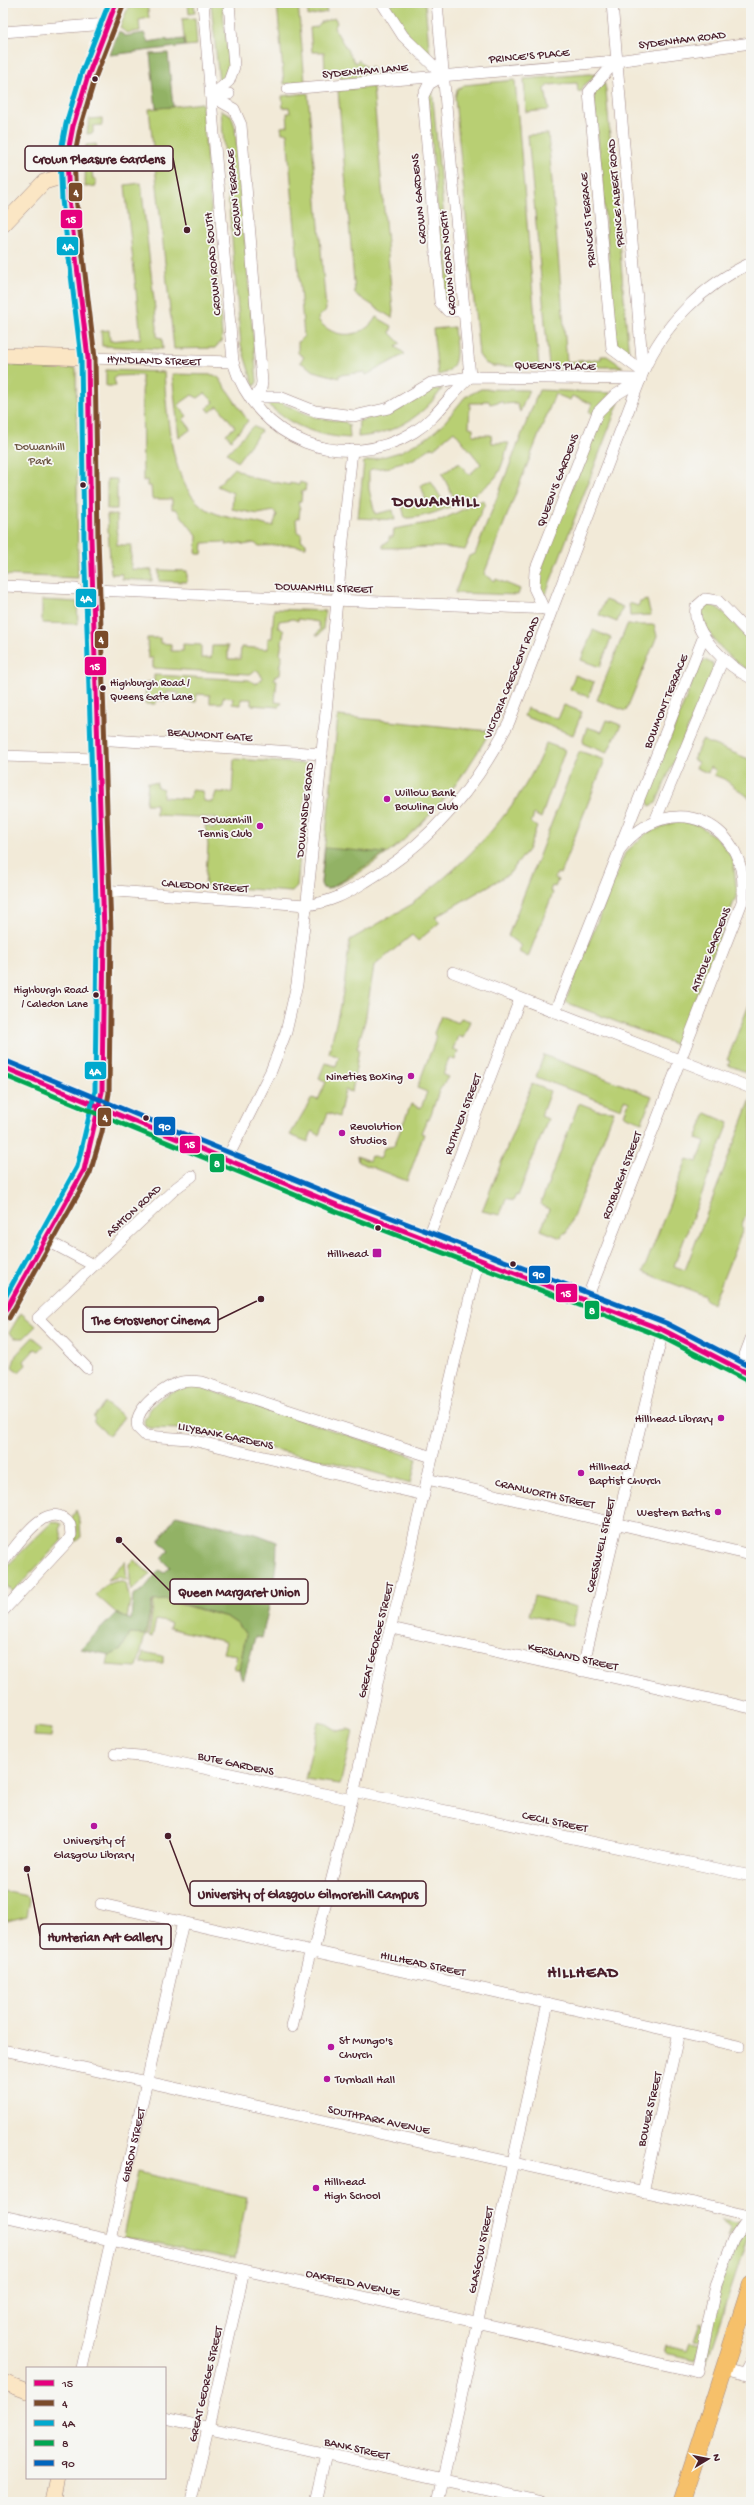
<svg xmlns="http://www.w3.org/2000/svg" width="754" height="2505" font-family="'Gochi Hand',sans-serif">
<rect width="100%" height="100%" fill="#f6f6f2"/>
<filter id="ink" filterUnits="userSpaceOnUse"><feTurbulence type="fractalNoise" baseFrequency=".025" numOctaves="2"/><feDisplacementMap in="SourceGraphic" scale="8" xChannelSelector="R" yChannelSelector="G"/><feConvolveMatrix kernelMatrix="1 2 1 2 8 2 1 2 1" color-interpolation-filters="sRGB"/></filter>
<filter id="wash" filterUnits="userSpaceOnUse"><feTurbulence type="fractalNoise" baseFrequency=".012" numOctaves="4" result="noise"/><feDisplacementMap in="SourceGraphic" scale="16" xChannelSelector="R" yChannelSelector="G"/><feGaussianBlur stdDeviation="0.9" result="paint"/><feColorMatrix in="noise" values="0 0 0 0 0 0 0 0 0 0 0 0 0 0 0 0 0 1.4 0 .05"/><feComposite in="paint" operator="in"/></filter>
<g filter="url(#wash)">
<rect width="100%" height="100%" fill="#f2ead8"/>
<path fill="#b8cf73" stroke="#81774f" d="M130,3H147L149,18L139,20L140,31L126,33L120,27Z
M188,3H194L195,13L189,14Z
M211,3H222L229,65L226,74L219,81Z
M277,3H298L305,82L284,84Z
M320,3H325L327,12L308,16V10L321,6Z
M387,3H425L430,58L410,37Z
M195,18L197,45L185,46L182,19Z
M335,18L337,23L334,28L355,63L359,60L367,69L371,66L377,76L341,80L340,69L325,70L324,52H312L310,28L317,27L321,22Z
M589,74L597,75L583,86L582,91L578,92L577,83L548,85L545,89L549,110L526,112L524,79Z
M515,80L539,367L492,366L485,363L479,355L455,98L457,90L464,85Z
M604,82L606,90L629,356L617,347L594,94Z
M373,87L393,311L392,318L355,294L338,90Z
M432,88L452,308L445,304L428,93Z
M308,93L326,310L318,318L319,321C334,340 364,339 376,317L392,326L390,333L400,343L396,347L405,354L366,375L365,372L339,375V378L314,371L300,362L304,357L298,353V342L304,336L287,133H282L281,127L288,126L287,113H290L289,107L283,108L282,96Z
M202,103L222,336L221,341L215,348L174,349L149,109Z
M221,110L231,115L235,127L257,382L254,387L241,345Z
M102,118V125L93,126V133L87,134L89,119Z
M548,134L567,362L601,359V356H607L623,367H549L528,135Z
M96,144L97,148L89,149L95,171H92L93,179H96V186L85,187L86,145Z
M141,183L157,327V337L162,338L163,349L102,346L101,331L109,330L110,341L141,338L125,185Z
M454,327C455,346 463,370 438,375L433,329Z
M3,365L76,368L78,578L3,575Z
M106,370L164,372C167,411 169,492 210,511C228,520 249,519 268,526H273L277,515L274,511L258,514L232,509L233,493L217,486L234,468L253,478L290,485V483L299,485L300,482L306,484L305,491H302L301,501L298,502L300,509L299,518L296,519L297,532L302,534L301,540L306,543V547L289,545L259,546L254,543L243,545L241,543L226,545L225,542L203,543L202,554H196L197,536L176,509H172V499H152L151,486H147V480L143,481L142,375L116,376L114,379L116,386H106Z
M172,374L214,375L219,378L248,421L231,440L226,434L235,427L218,406L210,412L207,408L214,402L205,393L198,398L192,395L178,405L187,416L183,419L191,429L179,438Z
M432,389H442C421,418 394,434 358,437L359,421L398,410Z
M481,389L529,390L520,412L517,403L503,404L502,401L490,404L489,401H483L482,403H470L469,427L473,428V435H491L492,443H509C505,453 502,470 495,478C478,497 430,519 405,518L402,506L426,501L421,485L431,481L444,503L454,498L442,474L459,463L469,475L481,464L454,431L434,448L432,447L414,459L395,464L392,467L372,469L369,472V489L375,514L393,510L395,520L358,518L364,462L400,452L428,437L443,424L465,397Z
M539,390L611,393L592,414L589,412L592,404L572,396L570,400L555,394L484,574L495,581L496,579L520,589L518,595L455,593L469,556L475,554Z
M619,402L546,593L542,596L539,594L538,576L599,418L606,409Z
M266,403H281L314,417L345,422L349,425L350,438C316,436 291,426 266,403Z
M253,426L261,431L237,462L227,453Z
M107,479H117V509H107Z
M483,500L485,503L465,550L442,547L383,548V544L389,542V537H393L394,529L439,521Z
M107,515H117V545H131V569L152,570V581L122,579V574H111Z
M159,570L187,571V582L159,581Z
M42,600L77,602L78,624L42,623Z
M605,600L623,607L617,622L599,615Z
M647,600L651,615L630,616L629,603L638,606L640,602Z
M707,604C724,606 738,631 751,642V672C733,662 699,631 701,608Z
M274,609L325,611L323,629L319,635H316L320,629L318,622L298,619V621L293,619L279,621L278,627L284,631L280,654L282,655L281,664L278,667H281L280,674L275,676L274,679L277,680L275,702L282,703L279,707L251,705V699H241V705L232,704L233,698L223,697L222,703H210V695L197,694L196,702L179,701V693L167,692L166,700H156V704H145L146,682H154V675L249,680L256,684L262,678L260,673L256,670L249,674L153,668V658H148L147,638H160V643L171,644V651H183V644L201,645V658H211L212,646H228V659H240L241,647L268,649V638H272Z
M627,625H654L657,636L626,711L597,700Z
M593,630L611,638L600,667L581,660Z
M705,660L713,664V670L656,803L650,806L646,799L700,663Z
M575,675L594,682L588,697L570,689Z
M564,705L582,712L573,735L524,716L527,708L558,719Z
M338,716L490,731C454,797 398,858 328,889L323,888L321,882Z
M607,720L621,725L607,753L584,744L583,740L587,727L602,732Z
M702,740L751,760V799L724,779L714,775L716,770L710,767L708,773L696,768L698,762L693,760Z
M546,743L565,750L541,818L534,814L531,823L537,827L528,850L509,874L435,917L440,922L418,941L412,935L374,966L365,1021L357,1048L359,1049L352,1092L345,1090L339,1117L328,1113L319,1135L312,1131L308,1142L290,1135L312,1098L318,1100L326,1082L319,1078L325,1063L336,1066L339,1057L329,1053L343,993L350,940L414,903V901C466,865 524,803 546,743Z
M579,752H582L605,760L560,874L557,873L555,878L558,880L555,887L552,886L550,891L553,893L528,957L519,952L521,946L508,936Z
M234,759L308,764L297,887L292,892L205,886L208,845L205,825L213,829L217,825V818L156,815V804H146L148,782L157,783V787L163,789V797L190,799L191,790L202,791L204,801L213,802L216,792L232,793Z
M678,821L698,825L720,840L733,860L737,894L677,1045L565,1002L625,853L647,833Z
M751,1000V1074L728,1065L730,1061L727,1060Z
M441,1016L458,1023L461,1018L470,1021L463,1038L458,1036L453,1049L458,1051L455,1060L449,1058L443,1075L448,1077L439,1091L429,1120L427,1119L421,1133L424,1134L407,1181L358,1162L357,1156L369,1161L371,1156L380,1159L384,1148L394,1146L411,1104L421,1108L427,1092L417,1088L436,1038L434,1033Z
M544,1055L652,1096L642,1122L624,1115L629,1102L624,1100L621,1109L536,1077Z
M532,1084L550,1091L541,1116L548,1119L518,1196L516,1195L513,1201L506,1198L500,1215L482,1211Z
M751,1099V1201L741,1227L743,1229L713,1304L704,1298L705,1296L643,1272L687,1159L697,1162L705,1142L696,1139L706,1113L729,1123L674,1266L685,1270Z
M579,1103L597,1110L614,1111L573,1217L566,1233H563L561,1238L541,1230L549,1209L541,1205L542,1200Z
M21,1313L36,1326L24,1338H15L9,1333Z
M33,1337L44,1346L39,1351L35,1349L24,1361L26,1365L19,1372L12,1367L16,1355Z
M190,1386L203,1388L417,1458L411,1483L358,1468L182,1429L149,1428L145,1426L144,1421C152,1401 169,1390 190,1386Z
M105,1403L124,1417L109,1436L93,1421L95,1419L93,1417Z
M76,1510L80,1521L81,1537L75,1542L77,1529L72,1518Z
M53,1521L62,1524L60,1527L62,1540L13,1592L3,1582V1570Z
M134,1560L150,1574L131,1591L129,1564Z
M125,1561L127,1580L119,1577L107,1580Z
M118,1581L126,1583L130,1601L127,1619L121,1617L96,1595L107,1584Z
M534,1596L577,1607L573,1626L529,1615Z
M161,1599L227,1617L239,1625L246,1635L239,1669H234L237,1655L223,1653L226,1642L169,1628L171,1623L156,1620L152,1637L149,1636L154,1601Z
M153,1601L147,1636L145,1635L137,1667L107,1665L109,1655L121,1650L129,1634L137,1633Z
M143,1652L163,1656V1663H141Z
M318,1722L327,1724L338,1731L348,1729L353,1731L341,1781L339,1784L305,1779Z
M35,1727L52,1729L51,1737L34,1736Z
M3,1891L27,1896L30,1900L27,1916L3,1922Z
M137,2172L247,2197L235,2259L123,2236Z
M720,2219L741,2223L728,2237L731,2228Z
M751,2227V2228L706,2363C710,2322 722,2258 751,2227Z
M700,2323L703,2324L702,2342L694,2341Z
M690,2343L701,2345L696,2360L664,2353L666,2346L687,2351Z"/>
<path fill="#92b265" stroke="#6e6848" d="M119,31L125,36L144,33L148,42L167,39V41L184,39L185,46L110,55Z
M168,53L173,107L156,108L150,54Z
M325,848L386,853L328,889L323,888L321,884Z
M176,1515L259,1535L277,1542C277,1574 269,1607 262,1638L255,1637L244,1679L241,1678L239,1669L246,1635L239,1625L227,1617L168,1600L152,1601L145,1635L129,1634L121,1650L111,1655L81,1649L116,1613L131,1620L133,1595L143,1590L159,1570L164,1573L170,1567L162,1559L169,1551L159,1541Z"/>
</g>
<g filter="url(#ink)">
<g fill="none" stroke-linecap="round" stroke-linejoin="round">
<g stroke="#9e8482" stroke-width="12">
<g id="street">
<path d="M203,3L233,362C256,440 343,475 414,432C437,418 449,395 470,377"/>
<path d="M382,3L403,36L444,76"/>
<path d="M437,3L470,377"/>
<path d="M3,32L107,24"/>
<path d="M616,61L589,92L612,349L643,372C664,324 703,285 751,263"/>
<path d="M441,77L429,84L423,96L440,302L448,311H464"/>
<path d="M288,89L616,61L751,43"/>
<path d="M211,96L234,109L241,125L262,382L261,389L252,400"/>
<path d="M211,96L229,81L234,67L229,3"/>
<path d="M211,96L229,94"/>
<path id="s1" d="M88,358L233,362"/>
<path d="M256,397H280L315,411L354,416L389,408L431,383L470,377L641,379"/>
<path d="M3,586L76,589"/>
<path d="M94,590L552,609"/>
<path d="M544,609L534,588L535,571L598,412L614,396L640,380"/>
<path d="M751,636L718,601L705,599L696,607C691,634 729,667 751,678"/>
<path d="M97,739L322,754"/>
<path d="M3,756L97,759"/>
<path d="M655,821L723,659"/>
<path d="M621,844L704,636"/>
<path d="M102,890L306,905C329,903 346,894 365,882C429,844 476,788 509,722L643,372L612,3"/>
<path d="M453,972L751,1088"/>
<path d="M555,1012L620,849C671,785 753,824 742,902L586,1301"/>
<path d="M227,1159L271,1071L286,1032L297,984L309,883L352,450"/>
<path d="M428,1239L520,999"/>
<path d="M46,1240L93,1265"/>
<path d="M87,1368L38,1318L176,1188L192,1176"/>
<path d="M740,1368L751,1339"/>
<path d="M427,1479L751,1555"/>
<path d="M424,1495L188,1439L146,1436L138,1428C132,1409 166,1385 182,1382C188,1381 195,1381 201,1382L432,1457"/>
<path d="M3,1562C17,1546 48,1494 70,1525L71,1535L68,1541L3,1611"/>
<path d="M391,1628L751,1708"/>
<path d="M582,1671L663,1330"/>
<path d="M115,1754L152,1757L352,1800"/>
<path d="M353,1791L751,1876"/>
<path d="M101,1904L739,2046"/>
<path d="M292,2027L309,1957L313,1952L352,1800L383,1656L407,1565L479,1258"/>
<path d="M3,2050L704,2205L744,2215L747,2220L734,2239L716,2285L698,2372L3,2216"/>
<path d="M643,2192L679,2032"/>
<path id="s2" d="M82,2368L183,1922"/>
<path d="M724,2369L751,2376"/>
<path d="M744,2374L751,2361"/>
<path d="M165,2418L543,2502"/>
<path d="M191,2502L244,2271"/>
<path d="M315,2502L326,2454"/>
<path d="M438,2502L548,2003"/>
</g>
</g>
<g stroke="#9e8482" stroke-width="16">
<path id="secondary" d="M3,225L44,182L67,175
M3,355L88,358
M3,1067L337,1205L663,1330L751,1375
M3,1315L84,1170L95,1130L102,1092L104,931L91,538L88,358L69,199L67,157L73,126L88,76L116,3
M3,2382L27,2391
M52,2502L57,2478"/>
</g>
<g stroke="#9e8482" stroke-width="18">
<path id="primary" d="M681,2502L751,2285"/>
</g>
<use href="#street" stroke="#fff" stroke-width="11"/>
<use href="#secondary" stroke="#fbe6c4" stroke-width="15"/>
<use href="#primary" stroke="#f6c06b" stroke-width="17"/>
<g stroke="#f6f6f2" stroke-width="8">
<path id="bus-1" d="M3,1067L337,1205L663,1330L751,1375
M3,1315L84,1170L102,1092L104,931L91,538L88,358L69,199L67,157L73,126L88,76L116,3"/>
</g>
<g stroke="#f6f6f2" stroke-width="8">
<path id="bus-2" d="M9,1318L90,1173L102,1132L109,1093L111,931L98,538L95,358L76,198L74,158L80,128L95,78L123,6"/>
</g>
<g stroke="#f6f6f2" stroke-width="8">
<path id="bus-3" d="M3,1301L77,1167L95,1091L97,931L84,538L81,358L62,200L60,156L66,124L81,74L109,3"/>
</g>
<g stroke="#f6f6f2" stroke-width="8">
<path id="bus-4" d="M3,1075L334,1211L660,1336L748,1381"/>
</g>
<g stroke="#f6f6f2" stroke-width="8">
<path id="bus-5" d="M6,1061L340,1198L666,1323L751,1367"/>
</g>
<use href="#bus-1" stroke="#e6007e" stroke-width="5"/>
<use href="#bus-2" stroke="#7a4b2a" stroke-width="5"/>
<use href="#bus-3" stroke="#00a9ce" stroke-width="5"/>
<use href="#bus-4" stroke="#00a651" stroke-width="5"/>
<use href="#bus-5" stroke="#0065bd" stroke-width="5"/>
</g>
</g>
<g fill="#4a1f2b" stroke="#f6f6f2" stroke-width="1.5">
<circle cx="95" cy="79" r="3.5"/>
<circle cx="83" cy="485" r="3.5"/>
<circle cx="103" cy="688" r="3.5"/>
<circle cx="96" cy="995" r="3.5"/>
<circle cx="146" cy="1118" r="3.5"/>
<circle cx="378" cy="1228" r="3.5"/>
<circle cx="513" cy="1264" r="3.5"/>
</g>
<g fill="#b5179e" stroke="#f6f6f2" stroke-width="1.5">
<circle cx="387" cy="799" r="4"/>
<circle cx="260" cy="826" r="4"/>
<circle cx="411" cy="1076" r="4"/>
<circle cx="342" cy="1133" r="4"/>
<rect x="372" y="1248" width="10" height="10" rx="2"/>
<circle cx="721" cy="1418" r="4"/>
<circle cx="581" cy="1473" r="4"/>
<circle cx="718" cy="1512" r="4"/>
<circle cx="94" cy="1826" r="4"/>
<circle cx="331" cy="2047" r="4"/>
<circle cx="327" cy="2079" r="4"/>
<circle cx="316" cy="2188" r="4"/>
</g>
<g text-anchor="middle" stroke-width="3.5" stroke-linejoin="round" paint-order="stroke">
<g font-size="11" fill="#4a1f2b" stroke="#f6f6f2" text-anchor="start">
<text x="110" y="686">Highburgh Road /<tspan x="110" dy="14">Queens Gate Lane</tspan></text>
<text x="88" y="993" text-anchor="end">Highburgh Road<tspan x="88" dy="14">/ Caledon Lane</tspan></text>
</g>
<g font-size="12" fill="#4a1f2b" stroke="#f6f6f2">
<text transform="translate(682 39) rotate(-7)" y="4">SYDENHAM ROAD</text>
<text transform="translate(529 55) rotate(-5)" y="4">PRINCE'S PLACE</text>
<text transform="translate(365 70) rotate(-5)" y="4">SYDENHAM LANE</text>
<text transform="translate(233 193) rotate(-95)" y="4">CROWN TERRACE</text>
<text transform="translate(615 193) rotate(-95)" y="4">PRINCE ALBERT ROAD</text>
<text transform="translate(418 199) rotate(-95)" y="4">CROWN GARDENS</text>
<text transform="translate(587 220) rotate(-95)" y="4">PRINCE'S TERRACE</text>
<text transform="translate(447 263) rotate(-95)" y="4">CROWN ROAD NORTH</text>
<text transform="translate(212 264) rotate(-95)" y="4">CROWN ROAD SOUTH</text>
<text dy="4" stroke="none"><textPath href="#s1" startOffset="66">HYNDLAND STREET</textPath></text>
<text transform="translate(555 365) rotate(1)" y="4">QUEEN'S PLACE</text>
<text transform="translate(557 480) rotate(-69)" y="4">QUEEN'S GARDENS</text>
<text transform="translate(324 587) rotate(2)" y="4">DOWANHILL STREET</text>
<text transform="translate(511 677) rotate(-68)" y="4">VICTORIA CRESCENT ROAD</text>
<text transform="translate(665 701) rotate(-68)" y="4">BOWMONT TERRACE</text>
<text transform="translate(210 734) rotate(4)" y="4">BEAUMONT GATE</text>
<text transform="translate(304 810) rotate(-84)" y="4">DOWANSIDE ROAD</text>
<text transform="translate(205 885) rotate(4)" y="4">CALEDON STREET</text>
<text transform="translate(710 949) rotate(-68)" y="4">ATHOLE GARDENS</text>
<text transform="translate(462 1114) rotate(-69)" y="4">RUTHVEN STREET</text>
<text transform="translate(621 1175) rotate(-69)" y="4">ROXBURGH STREET</text>
<text transform="translate(133 1210) rotate(-43)" y="4">ASHTON ROAD</text>
<text transform="translate(226 1435) rotate(12)" y="4">LILYBANK GARDENS</text>
<text transform="translate(545 1493) rotate(13)" y="4">CRANWORTH STREET</text>
<text transform="translate(600 1545) rotate(-77)" y="4">CRESSWELL STREET</text>
<text transform="translate(375 1640) rotate(-76)" y="4">GREAT GEORGE STREET</text>
<text transform="translate(573 1656) rotate(13)" y="4">KERSLAND STREET</text>
<text transform="translate(236 1763) rotate(12)" y="4">BUTE GARDENS</text>
<text transform="translate(555 1821) rotate(12)" y="4">CECIL STREET</text>
<text transform="translate(423 1963) rotate(12)" y="4">HILLHEAD STREET</text>
<text transform="translate(649 2109) rotate(-77)" y="4">BOWER STREET</text>
<text transform="translate(379 2119) rotate(12)" y="4">SOUTHPARK AVENUE</text>
<text dy="4" stroke="none"><textPath href="#s2" startOffset="229">GIBSON STREET</textPath></text>
<text transform="translate(480 2250) rotate(-78)" y="4">GLASGOW STREET</text>
<text transform="translate(353 2282) rotate(12)" y="4">OAKFIELD AVENUE</text>
<text transform="translate(205 2384) rotate(-77)" y="4">GREAT GEORGE STREET</text>
<text transform="translate(357 2448) rotate(13)" y="4">BANK STREET</text>
</g>
<g font-size="12" fill="#6b5441" stroke="#f6f6f2">
<text x="40" y="450">Dowanhill<tspan x="40" dy="14">Park</tspan></text>
</g>
<g font-size="12" fill="#4a1f2b" stroke="#f6f6f2" text-anchor="start">
<text x="395" y="796">Willow Bank<tspan x="395" dy="14">Bowling Club</tspan></text>
<text x="252" y="823" text-anchor="end">Dowanhill<tspan x="252" dy="14">Tennis Club</tspan></text>
<text x="403" y="1080" text-anchor="end">Nineties Boxing</text>
<text x="350" y="1130">Revolution<tspan x="350" dy="14">Studios</tspan></text>
<text x="368" y="1257" text-anchor="end">Hillhead</text>
<text x="713" y="1422" text-anchor="end">Hillhead Library</text>
<text x="589" y="1470">Hillhead<tspan x="589" dy="14">Baptist Church</tspan></text>
<text x="710" y="1516" text-anchor="end">Western Baths</text>
<text x="94" y="1844" text-anchor="middle">University of<tspan x="94" dy="14">Glasgow Library</tspan></text>
<text x="339" y="2044">St Mungo's<tspan x="339" dy="14">Church</tspan></text>
<text x="335" y="2083">Turnball Hall</text>
<text x="324" y="2185">Hillhead<tspan x="324" dy="14">High School</tspan></text>
</g>
<g font-size="16" font-weight="bold" letter-spacing="1" fill="#4a1f2b" stroke="#f6f6f2">
<text x="436" y="506">DOWANHILL</text>
<text x="583" y="1977">HILLHEAD</text>
</g>
</g>
<path fill="none" stroke="#4a1f2b" stroke-width="1.5" d="M187 230L173 158M261 1299L218 1320M119 1540L170 1591M168 1836L190 1894M27 1869L40 1936"/>
<g fill="#4a1f2b" stroke="#f6f6f2" stroke-width="1.5">
<circle cx="187" cy="230" r="4"/>
<circle cx="261" cy="1299" r="4"/>
<circle cx="119" cy="1540" r="4"/>
<circle cx="168" cy="1836" r="4"/>
<circle cx="27" cy="1869" r="4"/>
</g>
<g fill="#f6f6f2" stroke="#4a1f2b" stroke-width="1.5">
<rect x="25" y="146" width="148" height="25" rx="4"/>
<rect x="83" y="1307" width="135" height="25" rx="4"/>
<rect x="170" y="1579" width="138" height="25" rx="4"/>
<rect x="190" y="1881" width="236" height="25" rx="4"/>
<rect x="40" y="1924" width="131" height="25" rx="4"/>
</g>
<g font-size="13" text-anchor="middle" font-weight="bold" fill="#4a1f2b">
<text x="99" y="163">Crown Pleasure Gardens</text>
<text x="151" y="1324">The Grosvenor Cinema</text>
<text x="239" y="1596">Queen Margaret Union</text>
<text x="308" y="1898">University of Glasgow Gilmorehill Campus</text>
<text x="105" y="1941">Hunterian Art Gallery</text>
</g>
<g stroke="#f6f6f2" stroke-width="1.5">
<rect x="68" y="182" width="15" height="20" rx="4" fill="#7a4b2a"/>
<rect x="60" y="209" width="23" height="20" rx="4" fill="#e6007e"/>
<rect x="56" y="236" width="23" height="20" rx="4" fill="#00a9ce"/>
<rect x="75" y="588" width="22" height="20" rx="4" fill="#00a9ce"/>
<rect x="94" y="630" width="15" height="19" rx="4" fill="#7a4b2a"/>
<rect x="84" y="656" width="23" height="20" rx="4" fill="#e6007e"/>
<rect x="84" y="1061" width="23" height="19" rx="4" fill="#00a9ce"/>
<rect x="97" y="1107" width="15" height="20" rx="4" fill="#7a4b2a"/>
<rect x="153" y="1116" width="23" height="20" rx="4" fill="#0065bd"/>
<rect x="179" y="1135" width="22" height="19" rx="4" fill="#e6007e"/>
<rect x="209" y="1153" width="16" height="20" rx="4" fill="#00a651"/>
<rect x="528" y="1265" width="23" height="19" rx="4" fill="#0065bd"/>
<rect x="555" y="1283" width="23" height="20" rx="4" fill="#e6007e"/>
<rect x="584" y="1300" width="16" height="20" rx="4" fill="#00a651"/>
</g>
<g font-size="11" text-anchor="middle" font-weight="bold" fill="#fff">
<text x="76" y="196">4</text>
<text x="71" y="223">15</text>
<text x="68" y="250">4A</text>
<text x="86" y="602">4A</text>
<text x="101" y="643">4</text>
<text x="95" y="670">15</text>
<text x="95" y="1075">4A</text>
<text x="105" y="1121">4</text>
<text x="165" y="1130">90</text>
<text x="190" y="1148">15</text>
<text x="217" y="1167">8</text>
<text x="539" y="1278">90</text>
<text x="566" y="1297">15</text>
<text x="592" y="1314">8</text>
</g>
<rect width="754" height="2505" fill="none" stroke="#f6f6f2" stroke-width="16"/>
<rect x="26" y="2367" width="140" height="112" fill="#f6f6f2" stroke="#b1a0a2"/>
<rect x="34" y="2380" width="20" height="6" fill="#e6007e" stroke="#b1a0a2"/>
<text x="62" y="2387" font-size="12" fill="#4a1f2b">15</text>
<rect x="34" y="2400" width="20" height="6" fill="#7a4b2a" stroke="#b1a0a2"/>
<text x="62" y="2407" font-size="12" fill="#4a1f2b">4</text>
<rect x="34" y="2420" width="20" height="6" fill="#00a9ce" stroke="#b1a0a2"/>
<text x="62" y="2427" font-size="12" fill="#4a1f2b">4A</text>
<rect x="34" y="2440" width="20" height="6" fill="#00a651" stroke="#b1a0a2"/>
<text x="62" y="2447" font-size="12" fill="#4a1f2b">8</text>
<rect x="34" y="2460" width="20" height="6" fill="#0065bd" stroke="#b1a0a2"/>
<text x="62" y="2467" font-size="12" fill="#4a1f2b">90</text>
<g transform="translate(708 2459) rotate(80)" stroke="#f6f6f2" stroke-width="3" paint-order="stroke">
<path d="M0-3L7 15L0 10L-7 15Z" fill="#4a1f2b"/>
<text y="-6" font-size="11" font-weight="bold" text-anchor="middle" fill="#4a1f2b">N</text>
</g>
</svg>
